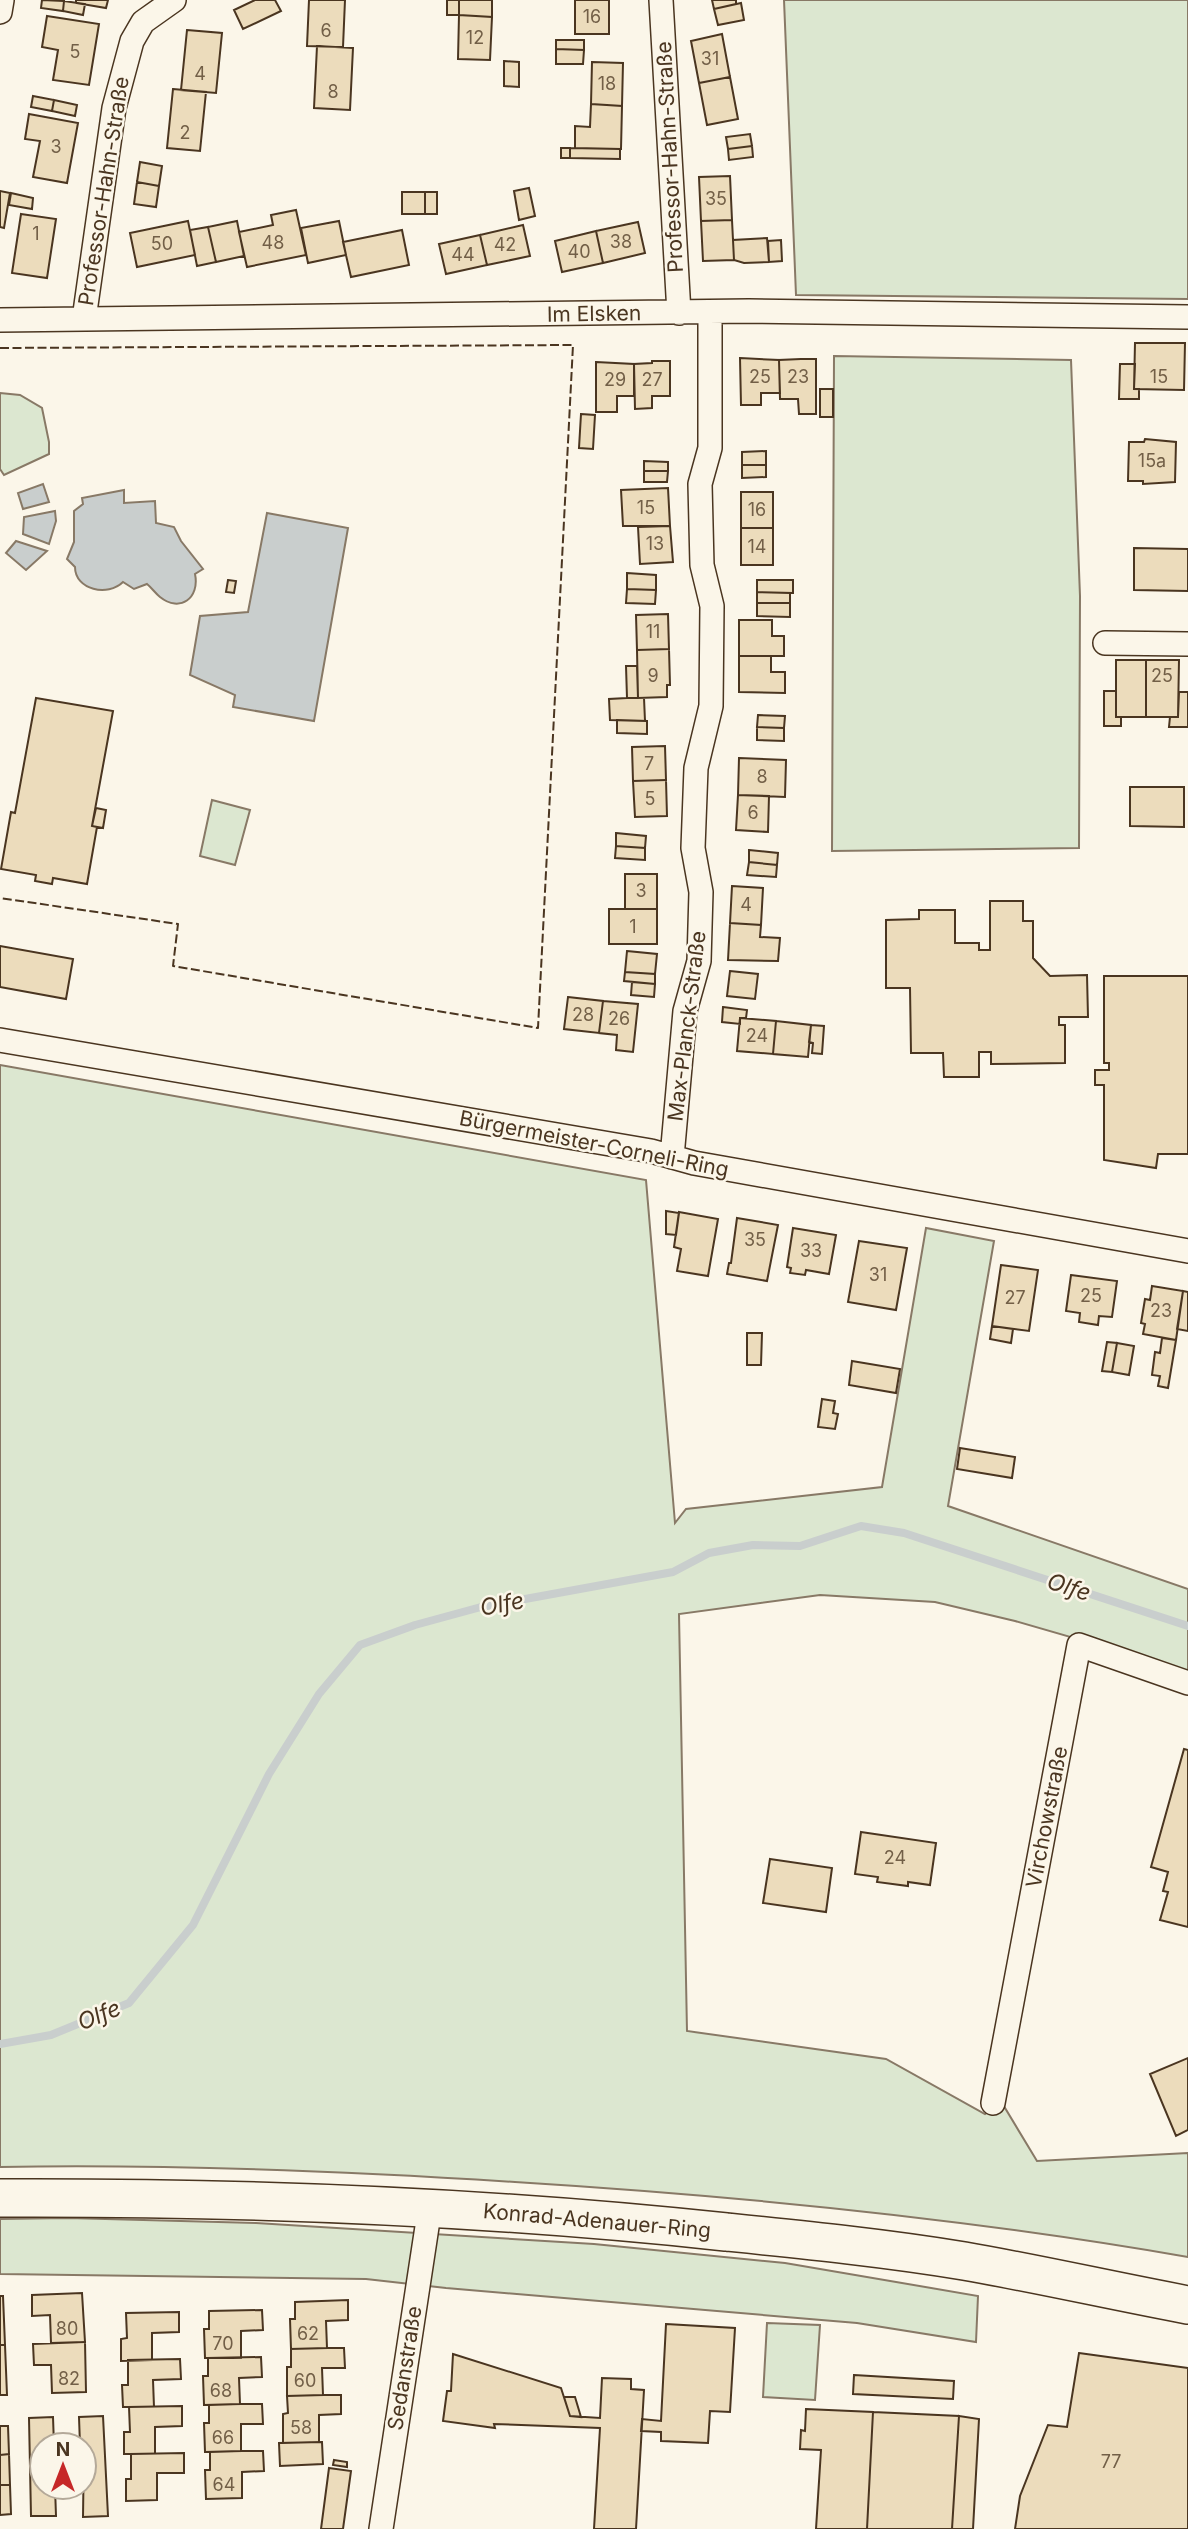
<svg xmlns="http://www.w3.org/2000/svg" width="1188" height="2529" font-family="Inter,sans-serif">
<rect width="100%" height="100%" fill="#fbf6e9"/>
<path fill="#dce7d0" stroke="#887966" stroke-width="2" d="M784,0H1188V299L796,295Z
M834,356L1071,360L1080,596L1079,848L832,851Z
M0,393L20,395L42,408L49,442V454L4,475L0,469Z
M212,800L250,810L235,865L200,856Z
M0,1065L646,1180L675,1523L686,1509L882,1487L926,1228L994,1241L948,1506L1188,1589V1671L1015,1621L935,1602L820,1595L679,1614L687,2031L886,2059L985,2114L1002,2103L1037,2161L1188,2153V2257C965,2218 741,2196 515,2182C343,2171 172,2164 0,2167Z
M68,2218L256,2223L594,2244L785,2263L978,2296L976,2342L857,2323L446,2288L366,2279L0,2274V2219Z
M767,2323L820,2325L815,2400L763,2397Z"/>
<path fill="#c9cecd" stroke="#887966" stroke-width="2" d="M43,484L49,502L23,509L18,493Z
M124,490V503L155,501L156,523L174,527L181,541L203,569L195,574C200,598 180,613 160,597C155,593 152,588 147,584L134,589L123,582C108,597 75,590 75,567L67,559L74,542V511L83,504L82,498Z
M55,511L56,521L49,544L23,534L24,517Z
M267,513L348,528L314,721L233,707L235,695L190,675L200,616L248,612Z
M16,541L47,551L26,570L6,553Z"/>
<g fill="none" stroke-linecap="round" stroke-linejoin="round">
<path stroke="#c9cecd" stroke-width="8" d="M0,2044L51,2035L129,2003L193,1925L269,1774L319,1694L360,1645L415,1625L481,1607L673,1572L709,1553L753,1545L800,1546L861,1526L904,1533L1188,1626"/>
</g>
<path fill="#ecdcbc" stroke="#4a3520" stroke-width="2" d="M42,0L64,1L63,11L41,8Z
M76,0H108L106,8L76,3Z
M255,0H275L281,11L243,29L234,10Z
M309,0H345L343,47L307,46Z
M447,0H459V15H447Z
M459,0H492V17L459,15Z
M575,0H609V34H575Z
M712,0H736V4L714,9Z
M64,1L85,4L83,15L63,11Z
M741,3L744,20L718,25L714,9Z
M459,15L492,17L490,60L458,59Z
M47,16L99,24L89,85L53,80L58,50L42,47Z
M187,30L222,33L216,93L181,90Z
M722,34L730,77L699,83L691,41Z
M556,40H584V50L556,49Z
M317,46L353,48L350,110L314,108Z
M556,49L584,50L583,64H556Z
M504,61L519,62V87L504,86Z
M592,62L623,63L622,106L591,104Z
M730,77L738,119L707,125L699,83Z
M173,89L206,92L200,151L167,148Z
M33,96L54,100L52,111L31,107Z
M54,100L77,105L75,116L52,111Z
M591,104L622,106L621,149L575,148V126L590,127Z
M29,114L78,123L67,183L33,177L40,141L25,139Z
M750,134L752,146L728,149L726,137Z
M752,146L753,157L729,160L728,149Z
M561,148H570V158H561Z
M570,148L620,149V159L570,158Z
M140,162L162,166L159,186L137,182Z
M730,176L732,220L701,221L699,177Z
M137,182L159,186L156,207L134,204Z
M529,188L535,216L519,220L514,191Z
M0,191L10,193L4,228L0,227Z
M402,192H425V214H402Z
M425,192H437V214H425Z
M11,193L33,198L32,209L9,205Z
M296,210L306,255L247,267L239,232L273,225L271,215Z
M21,214L56,219L47,278L12,273Z
M732,220L734,260L703,261L701,221Z
M188,221L195,255L137,267L130,233Z
M237,221L244,256L216,262L208,227Z
M339,221L346,255L308,263L301,228Z
M638,222L645,253L603,263L596,231Z
M523,225L530,256L487,265L480,235Z
M208,227L216,262L197,266L190,230Z
M402,230L409,265L351,277L343,242Z
M596,231L603,263L562,272L555,241Z
M480,235L487,265L446,274L439,244Z
M767,238L769,262L744,263L734,260L733,240Z
M781,240L782,261L769,262L768,241Z
M1135,343H1185L1184,390L1134,389Z
M740,358L779,360L780,393H761V405H741Z
M801,359H816V414H799L798,399H780L779,360Z
M652,361H670V396H652V408L635,409L634,364L652,363Z
M596,362L634,364V396H617V412H596Z
M1120,364H1135L1134,389H1139V399H1119Z
M820,389H833V417H820Z
M581,414L595,415L593,449L579,448Z
M1145,439L1176,442L1175,482L1143,484V481H1128L1129,442H1144Z
M766,451V465H742V452Z
M644,461L668,462V471H644Z
M742,465H766V477L742,478Z
M644,471H668L667,482H644Z
M668,488L670,526H623L621,490Z
M741,492H773V528H741Z
M670,526L673,562L640,564L638,527Z
M741,528H773V565H741Z
M1134,548L1188,549V591L1134,590Z
M627,573L656,575V590L627,589Z
M228,580L236,581L234,593L226,592Z
M757,580H793V593L757,592Z
M627,589L656,590L655,604L626,603Z
M757,592L790,593V603H757Z
M757,603H790V617L757,616Z
M668,614L669,649L637,650L636,615Z
M739,620H772V636H784V656H739Z
M669,649L670,685H667V697L638,698L637,650Z
M739,656H771V672H785V693L739,692Z
M1116,660H1146V717H1116Z
M1146,660H1179L1178,717H1146Z
M626,666H637L638,698H627Z
M1104,691H1116V717H1121V726H1104Z
M1179,692H1188V727H1169L1170,717H1178Z
M36,698L113,711L92,826L97,827L87,884L53,878L52,884L35,881L36,875L1,869L11,812L15,813Z
M627,698H644L645,721L610,720L609,699Z
M758,715L785,716L784,728L757,727Z
M617,720L647,721V734L617,733Z
M757,727L784,728V741L757,740Z
M665,746L666,780L633,781L632,747Z
M739,758L786,760L785,797L738,795Z
M666,780L667,816L635,817L633,781Z
M1130,787H1184V827L1130,826Z
M738,795L769,796L768,832L736,830Z
M96,808L106,810L103,828L92,826Z
M616,833L646,836L645,848L616,846Z
M616,846L645,848V860L615,858Z
M749,850L778,853L777,865L749,862Z
M749,862L777,865L776,877L747,875Z
M625,874H657V909H625Z
M732,886L763,888L761,925L730,923Z
M990,901H1023V921H1033V958L1050,976L1087,975L1088,1017H1059V1025H1065V1063L991,1064V1052H979V1077H944L943,1053H911L910,988H886V920L919,919V910H955V943H979V950H990Z
M609,909H657V944H609Z
M730,923L761,925L760,937L780,938L778,961L728,960Z
M0,946L73,959L66,999L0,987Z
M627,951L657,954L655,974L625,972Z
M730,971L758,974L755,999L727,996Z
M625,972L655,974V984L624,981Z
M1104,976H1188V1154H1158L1156,1168L1104,1160V1085H1095V1070H1109V1063H1104Z
M632,982L655,984L654,997L631,995Z
M568,997L603,1001L599,1033L564,1029Z
M603,1001L638,1004L633,1052L616,1050L617,1035L599,1033Z
M723,1007L747,1010L746,1018H740V1024L722,1022Z
M740,1018L776,1021L773,1054L737,1051Z
M776,1021L811,1025L808,1057L773,1054Z
M811,1025L824,1026L822,1054L812,1053L813,1043L809,1042Z
M666,1211L679,1213L676,1235L666,1234Z
M679,1212L718,1219L708,1276L677,1271L681,1249L674,1247Z
M737,1218L778,1225L767,1281L727,1274L729,1263H731Z
M793,1228L836,1235L829,1274L806,1270L805,1275L790,1273L791,1268L787,1267Z
M859,1241L907,1248L896,1310L848,1302Z
M1001,1265L1038,1270L1029,1331L992,1326Z
M1071,1275L1117,1281L1112,1317L1099,1316L1098,1325L1079,1322L1080,1313L1066,1311Z
M1152,1286L1183,1291L1176,1340L1143,1334L1145,1324L1141,1323L1145,1299L1150,1300Z
M1183,1291L1188,1292V1331L1177,1329Z
M992,1326L1013,1329L1011,1343L990,1339Z
M747,1333H762L761,1365H747Z
M1162,1338L1176,1340L1168,1388L1158,1386L1160,1376L1152,1375L1155,1352L1160,1353Z
M1107,1342L1117,1343L1112,1372L1102,1371Z
M1117,1343L1134,1346L1129,1375L1112,1372Z
M852,1361L900,1369L896,1393L849,1385Z
M822,1399L835,1401L833,1413L838,1414L835,1429L818,1427Z
M960,1448L1015,1457L1012,1478L957,1469Z
M1184,1749L1188,1750V1927L1160,1920L1168,1892L1163,1891L1168,1872L1151,1867Z
M861,1832L936,1843L930,1885L908,1882V1886L877,1882L878,1877L855,1874Z
M770,1859L832,1868L826,1912L763,1903Z
M1188,2058V2130L1176,2136L1150,2074Z
M82,2293L85,2342L51,2343L50,2315L32,2316V2295Z
M0,2296H3L5,2345H0Z
M348,2300V2320L326,2321L327,2348L291,2349L290,2319H295V2302Z
M262,2310L263,2330L241,2331V2358H205L204,2329H209V2311Z
M179,2312V2332L152,2333V2360L121,2361V2339L127,2338L126,2313Z
M666,2324L735,2328L730,2412L710,2411L708,2443L661,2441V2432L641,2431L642,2419L661,2421Z
M85,2342L86,2392L52,2393L51,2365H34L33,2344Z
M0,2345H5L7,2395H0Z
M327,2348H344L345,2368H322L323,2395L287,2396V2367H291V2349Z
M1079,2353L1188,2368V2529H1015L1020,2496L1048,2425L1067,2427Z
M453,2354L561,2388L570,2416L600,2418L602,2378L631,2379V2389L644,2390L636,2529H594L600,2428L494,2424L495,2428L443,2421L447,2391H451Z
M261,2357L262,2377L239,2378L240,2404L204,2405L203,2376H208V2358Z
M180,2359L181,2379L153,2380L154,2407H123L122,2385H128V2360Z
M854,2375L954,2381L953,2399L853,2394Z
M323,2395H341V2414L319,2415V2442L283,2443V2414L288,2413L287,2396Z
M564,2397H575L581,2417L570,2416Z
M240,2404H262L263,2424H241V2451L205,2452L204,2423H209V2405Z
M182,2406V2426L155,2427V2454H124V2432H130L129,2407Z
M806,2409L873,2412L867,2529H816L821,2450L800,2449L801,2430L805,2431Z
M873,2412L959,2416L952,2529H867Z
M103,2416L108,2516L83,2517L84,2445H80L79,2417Z
M959,2416L979,2419L973,2529H952Z
M53,2417L54,2445H42V2487H55L56,2516H31L29,2418Z
M0,2426H8L9,2454L0,2455Z
M322,2442L323,2464L280,2466L279,2443Z
M241,2451H263L264,2471L242,2472V2498L206,2499L205,2470H210V2452Z
M184,2453V2473H157V2500L126,2501V2479H131V2454Z
M9,2454L10,2485H0V2455Z
M334,2460L347,2462V2467L333,2465Z
M329,2468L351,2471L343,2529H321Z
M0,2485H10L11,2514L0,2515Z"/>
<g fill="none" stroke-linecap="round" stroke-linejoin="round">
<g stroke="#4a3520" stroke-width="26">
<path id="street" d="M661,0L679,313
M0,12L2,0
M84,319L114,108L132,41L143,22L174,0
M0,320L749,311L1188,317
M1105,643L1188,644
M0,1040L651,1151L694,1163L1188,1251
M672,1157L685,1011L699,961L701,892L693,848L696,768L711,706L712,606L702,565L700,484L710,448V312
M993,2103L1079,1645L1188,1683
M381,2529L430,2207"/>
</g>
<g stroke="#4a3520" stroke-width="40">
<path id="primary" d="M0,2198C242,2197 484,2206 726,2232C805,2240 885,2248 964,2261C1039,2274 1113,2291 1188,2305"/>
</g>
<use href="#street" stroke="#fbf6e9" stroke-width="23"/>
<use href="#primary" stroke="#fbf6e9" stroke-width="37"/>
<path stroke="#4a3520" stroke-width="2" stroke-dasharray="9 3.5" stroke-linecap="butt" d="M0,348L573,345L538,1028L173,966L178,924L0,898"/>
</g>
<g text-anchor="middle" stroke-width="5" stroke-linejoin="round" paint-order="stroke">
<g font-size="18" fill="#725f47">
<text x="592" y="23">16</text>
<text x="326" y="37">6</text>
<text x="475" y="44">12</text>
<text x="75" y="58">5</text>
<text x="710" y="65">31</text>
<text x="200" y="80">4</text>
<text x="607" y="90">18</text>
<text x="333" y="98">8</text>
<text x="185" y="139">2</text>
<text x="56" y="153">3</text>
<text x="716" y="205">35</text>
<text x="36" y="240">1</text>
<text x="621" y="248">38</text>
<text x="273" y="249">48</text>
<text x="162" y="250">50</text>
<text x="505" y="251">42</text>
<text x="579" y="258">40</text>
<text x="463" y="261">44</text>
<text x="760" y="383">25</text>
<text x="798" y="383">23</text>
<text x="1159" y="383">15</text>
<text x="615" y="386">29</text>
<text x="652" y="386">27</text>
<text x="1152" y="467">15a</text>
<text x="646" y="514">15</text>
<text x="757" y="516">16</text>
<text x="655" y="550">13</text>
<text x="757" y="553">14</text>
<text x="653" y="638">11</text>
<text x="653" y="682">9</text>
<text x="1162" y="682">25</text>
<text x="649" y="770">7</text>
<text x="762" y="783">8</text>
<text x="650" y="805">5</text>
<text x="753" y="819">6</text>
<text x="641" y="897">3</text>
<text x="746" y="911">4</text>
<text x="633" y="933">1</text>
<text x="583" y="1021">28</text>
<text x="619" y="1025">26</text>
<text x="757" y="1042">24</text>
<text x="755" y="1246">35</text>
<text x="811" y="1257">33</text>
<text x="878" y="1281">31</text>
<text x="1091" y="1302">25</text>
<text x="1015" y="1304">27</text>
<text x="1161" y="1317">23</text>
<text x="895" y="1864">24</text>
<text x="67" y="2335">80</text>
<text x="308" y="2340">62</text>
<text x="223" y="2350">70</text>
<text x="69" y="2385">82</text>
<text x="305" y="2387">60</text>
<text x="221" y="2397">68</text>
<text x="301" y="2434">58</text>
<text x="223" y="2444">66</text>
<text x="1111" y="2468">77</text>
<text x="224" y="2491">64</text>
</g>
<g font-size="21" fill="#4a3520" stroke="#fbf6e9">
<text transform="translate(670 157) rotate(-93)" y="7">Professor-Hahn-Straße</text>
<text transform="translate(104 191) rotate(-81)" y="7">Professor-Hahn-Straße</text>
<text transform="translate(594 314) rotate(-1)" y="7">Im Elsken</text>
<text transform="translate(687 1026) rotate(-83)" y="7">Max-Planck-Straße</text>
<text transform="translate(594 1144) rotate(11)" y="7">Bürgermeister-Corneli-Ring</text>
<text transform="translate(1047 1817) rotate(-79)" y="7">Virchowstraße</text>
<text transform="translate(597 2221) rotate(5)" y="7">Konrad-Adenauer-Ring</text>
<text transform="translate(405 2368) rotate(-81)" y="7">Sedanstraße</text>
</g>
<g font-size="23" font-style="italic" fill="#4a3520" stroke="#fbf6e9">
<text transform="translate(1069 1587) rotate(18)" y="8">Olfe</text>
<text transform="translate(502 1604) rotate(-11)" y="8">Olfe</text>
<text transform="translate(99 2015) rotate(-22)" y="8">Olfe</text>
</g>
</g>
<g transform="translate(63 2466)"><circle r="33" fill="#fbf6e9" stroke="#b4a999" stroke-width="2"/>
<path d="M0-5L12 26L0 18L-12 26Z" fill="#c62828"/>
<text y="-10" font-size="19" font-weight="bold" text-anchor="middle" fill="#4a3520">N</text>
</g>
</svg>
